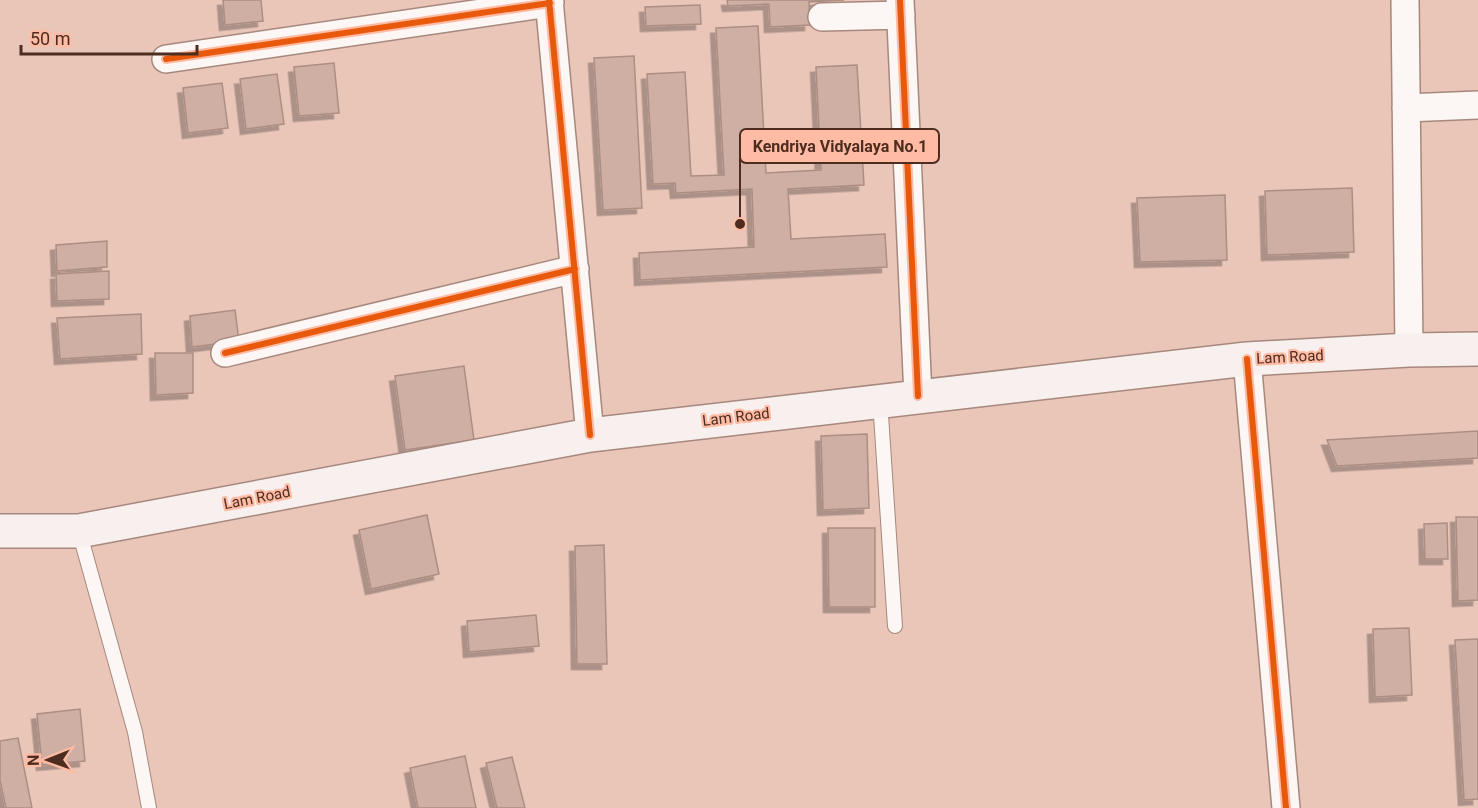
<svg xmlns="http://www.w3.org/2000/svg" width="1478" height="808" font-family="Roboto,sans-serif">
<defs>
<filter id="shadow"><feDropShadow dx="-5.5" dy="5.5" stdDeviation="0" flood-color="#0004"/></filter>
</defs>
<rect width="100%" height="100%" fill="#eac6b9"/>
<path fill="#cfafa3" stroke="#ac8e83" stroke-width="1.5" filter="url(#shadow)" d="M223,0H261L263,21L225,25Z
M727,0H844L809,2L810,25L770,27L769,4L728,6Z
M700,5L701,24L646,26L645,7Z
M758,26L766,173L821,170L816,67L857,65L864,185L788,189L791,239L885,234L887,267L640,280L639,253L754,247L752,189L676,193L675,183L653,184L647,74L685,72L691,176L724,175L716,28Z
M634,56L642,208L603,210L594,58Z
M334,63L339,113L299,116L294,67Z
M277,74L284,124L246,129L240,79Z
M222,83L228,128L188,133L183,88Z
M1352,188L1354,252L1267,255L1265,191Z
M1225,195L1227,260L1140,262L1137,198Z
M107,241V267L57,271L56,245Z
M109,271V299L57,301L56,274Z
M235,310L239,341L192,347L190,316Z
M141,314L142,354L60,359L57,318Z
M155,353H193V393L156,395Z
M464,366L474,440L405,450L395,376Z
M1478,431V458L1337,466L1327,440Z
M867,434L869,508L823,510L821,436Z
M427,515L439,574L371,589L359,530Z
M1456,517H1478V600L1458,601Z
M1447,523L1448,559H1425L1424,524Z
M828,528H875V607H829Z
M604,545L607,664H577L575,546Z
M536,615L539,646L469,652L467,621Z
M1409,628L1412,695L1375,697L1373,629Z
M1478,639V799L1464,800L1455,640Z
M80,709L85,761L42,765L37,714Z
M18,738L32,808H6L0,780V741Z
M465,756L476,808H418L410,768Z
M512,757L525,808H497L486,763Z"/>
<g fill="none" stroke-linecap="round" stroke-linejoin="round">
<g stroke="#a6887c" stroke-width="16">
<path id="service" d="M880,400L895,626
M79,531L135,732L149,808"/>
</g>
<g stroke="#a6887c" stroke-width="30">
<path id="minor" d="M549,0L590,435
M900,0L918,396
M1405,0L1409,350
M822,17L901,15
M166,59L550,3
M1406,108L1478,105
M225,353L575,269
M1247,359L1286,808"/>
</g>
<g stroke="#a6887c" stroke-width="36">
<path id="secondary" d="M0,531H79L590,435L1247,359L1409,350L1478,349"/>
</g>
<use href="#service" stroke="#fcf6f4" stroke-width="14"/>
<use href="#minor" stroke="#fcf6f4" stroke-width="27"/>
<use href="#secondary" stroke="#f8f0ef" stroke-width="33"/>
<g stroke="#ffbba4" stroke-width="10">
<path id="cycleway" d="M549,0L590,435
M900,0L918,396
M166,59L550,3
M225,353L575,269
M1247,359L1286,808"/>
</g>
<use href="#cycleway" stroke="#e8590c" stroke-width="6"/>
</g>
<g text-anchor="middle" stroke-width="4.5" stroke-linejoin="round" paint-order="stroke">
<g font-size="15" fill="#4e2d21" stroke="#ffbba4">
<text transform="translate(1290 357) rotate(-3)" y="5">Lam Road</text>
<text transform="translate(736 417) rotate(-7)" y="5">Lam Road</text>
<text transform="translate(257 498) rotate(-11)" y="5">Lam Road</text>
</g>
</g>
<path fill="none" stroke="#4e2d21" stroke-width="2" d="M740 224L740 146"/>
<circle fill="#4e2d21" stroke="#ffbba4" stroke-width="2" cx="740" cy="224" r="6"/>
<rect fill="#ffbba4" stroke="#4e2d21" stroke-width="2" x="740" y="129" width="199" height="34" rx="6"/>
<g font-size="16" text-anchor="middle" font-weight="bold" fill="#4e2d21">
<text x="840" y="152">Kendriya Vidyalaya No.1</text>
</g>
<g transform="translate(48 760) rotate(269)" stroke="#ffbba4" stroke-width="4.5" paint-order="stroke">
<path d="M0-4.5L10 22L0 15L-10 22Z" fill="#4e2d21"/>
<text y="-9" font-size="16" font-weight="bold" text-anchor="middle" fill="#4e2d21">N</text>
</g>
<path d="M21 45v9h176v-9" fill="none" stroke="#4e2d21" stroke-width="3"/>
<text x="30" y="45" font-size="18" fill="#4e2d21" stroke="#ffbba4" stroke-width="4.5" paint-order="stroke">50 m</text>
</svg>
